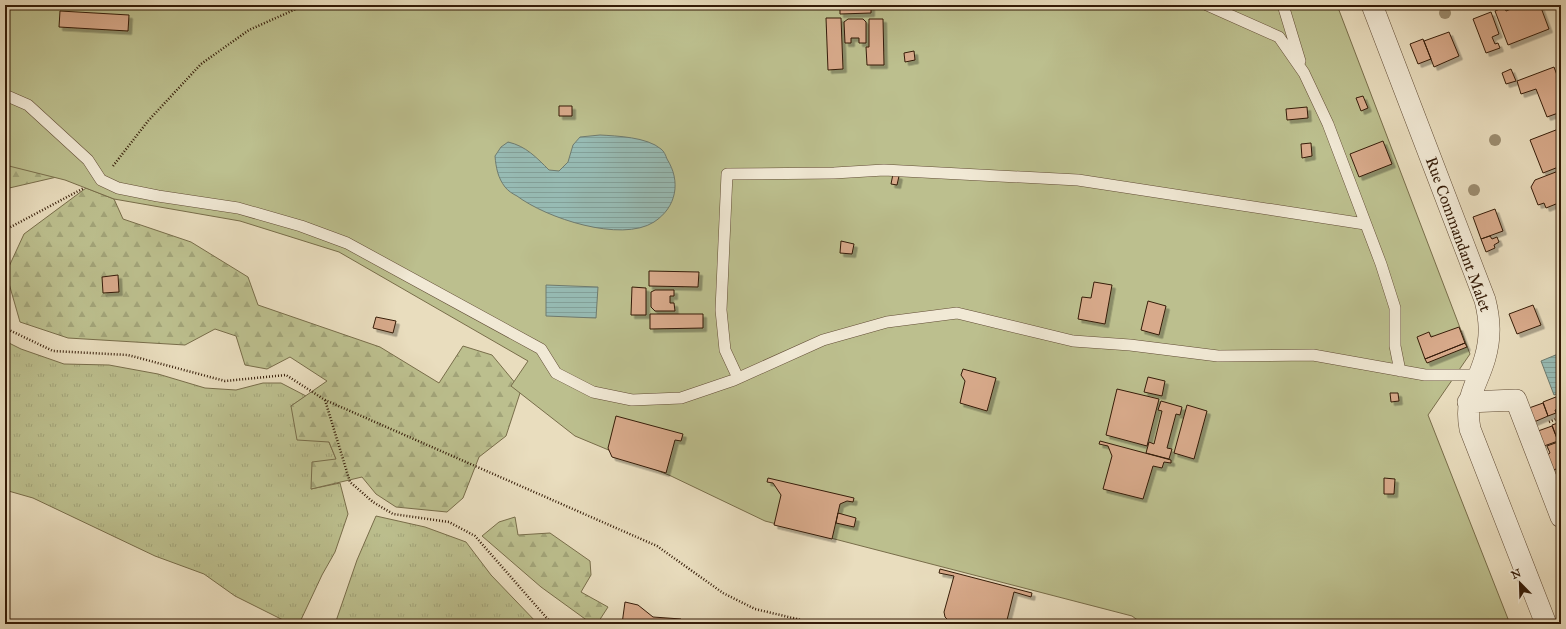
<svg xmlns="http://www.w3.org/2000/svg" width="1566" height="629" font-family="'IM FELL Great Primer',serif">
<defs>
<pattern id="grass-tufts" width="24" height="20" patternUnits="userSpaceOnUse"><rect width="24" height="20" fill="#bcbf8e"/><path d="M3 7l-1-3M5 7V3M7 7l1-3M15 17l-1-3M17 17v-4M19 17l1-3" fill="none" stroke="#a2a479"/></pattern>
<pattern id="forest-firs" width="22" height="20" patternUnits="userSpaceOnUse"><rect width="22" height="20" fill="#bcbf8e"/><path d="M5 1l3.5 6h-7zM16 11l3.5 6h-7z" fill="#a2a479"/></pattern>
<pattern id="water-rules" width="6" height="5" patternUnits="userSpaceOnUse"><rect width="6" height="5" fill="#97bbb4"/><path d="M0 2.5h6" fill="none" stroke="#83a099"/></pattern>
<filter id="shadow"><feDropShadow dx="3.5" dy="3.5" stdDeviation="0" flood-color="#0004"/></filter>
</defs>
<rect width="100%" height="100%" fill="#e9ddbe"/>
<filter id="stains"><feTurbulence type="fractalNoise" baseFrequency=".005" numOctaves="4"/><feColorMatrix values="0 0 0 0 .2 0 0 0 0 .09 0 0 0 0 .02 0 0 0 .5 -.17"/></filter>
<radialGradient id="worn" r=".72"><stop offset=".6" stop-color="#630" stop-opacity="0"/><stop offset="1" stop-color="#630" stop-opacity=".3"/></radialGradient>
<path fill="url(#grass-tufts)" stroke="#786d4a" d="M5,341L21,349L64,364L109,365L158,374L205,388L236,390L263,383H281L306,396L291,406L329,442L336,459L311,489L340,483L348,514L335,552L322,575L299,624H291L235,596L204,574L155,556L33,498L5,490Z
M376,516L425,527L466,542L491,575L538,624H335L357,560Z"/>
<path fill="url(#forest-firs)" stroke="#786d4a" d="M5,117L74,173L5,189Z
M86,188L114,199L123,219L191,242L248,277L258,305L380,347L439,383L463,346L492,355L521,390L506,436L479,457L463,498L447,512L396,507L376,494L362,477L311,489L312,462L336,459L329,442L297,440L291,406L327,381L290,357L267,369L245,365L236,336L215,329L185,345L68,338L20,322L6,273L24,234Z
M515,517L518,535L550,533L590,561L591,575L581,592L608,607L597,624H592L541,587L482,536L499,522Z"/>
<path fill="#bcbf8e" stroke="#786d4a" d="M5,5H1337L1470,354L1428,415L1510,624H1143L1132,616L765,521L671,476L575,436L511,386L528,361L339,252L240,221L114,199L65,180L5,165Z"/>
<path fill="url(#water-rules)" stroke="#6f7b6f" d="M600,135C617,136 647,137 661,149C664,151 666,156 667,159C681,181 677,207 654,222C621,243 546,218 517,196C513,194 508,191 505,187C498,178 496,168 495,156L501,147L508,142C526,146 537,158 549,170L559,171L568,162L573,145L580,137Z
M546,285L598,287L596,318L546,316Z
M1558,354L1561,362V392L1554,395L1541,361Z"/>
<path fill="#d8aa8b" stroke="#341b07" filter="url(#shadow)" d="M840,5H871V13L840,14Z
M1521,5H1540L1549,29L1508,45L1495,11L1504,7L1506,11Z
M60,11L129,15L128,31L59,27Z
M1491,12L1499,34L1492,37L1495,44L1498,43L1500,48L1486,53L1473,19Z
M826,18H841L843,69L828,70Z
M848,19H863L866,22V43H859V38H851V43H845L844,22Z
M869,19H883L884,65H867L866,47H869Z
M1449,32L1459,56L1434,67L1424,41Z
M1423,39L1431,59L1418,64L1410,44Z
M914,51L915,60L905,62L904,53Z
M1554,67L1561,86V112L1547,117L1536,89L1521,94L1517,81Z
M1511,69L1516,81L1506,84L1502,73Z
M1363,96L1368,108L1361,111L1356,98Z
M559,106H572V116H559Z
M1307,107L1308,118L1287,120L1286,109Z
M1561,128V166L1543,173L1530,140Z
M1383,141L1392,164L1359,177L1350,154Z
M1311,143L1312,156L1302,158L1301,144Z
M1561,170V202L1546,208L1544,203L1538,205L1531,187L1535,180Z
M893,174L899,176L897,185L891,184Z
M1495,209L1503,231L1481,239L1473,217Z
M1490,236L1492,239L1497,237L1499,242L1494,245L1495,248L1486,252L1481,239Z
M841,241L854,244L852,254L840,253Z
M649,271L699,272L698,287L649,286Z
M118,275L119,292L103,293L102,277Z
M1094,282L1112,285L1105,324L1078,319L1082,297L1091,298Z
M632,287L646,288V315H631Z
M655,290H674V296H670V303H674L675,311H655L651,307V292Z
M1148,301L1166,306L1159,335L1141,330Z
M1533,305L1541,325L1517,334L1509,314Z
M650,314H703V328L650,329Z
M376,317L396,321L393,333L373,328Z
M1459,327L1465,343L1425,359L1417,337L1429,332L1431,337Z
M1465,343L1467,347L1427,363L1425,359Z
M963,369L996,378L987,411L960,403L965,381L961,375Z
M1148,377L1165,381L1162,396L1144,392Z
M1117,389L1159,399L1147,446L1106,435Z
M1390,393H1398L1399,401L1391,402Z
M1561,395V408L1555,410L1556,413L1548,416L1543,402Z
M1161,401L1182,407L1180,415L1176,414L1167,448L1172,449L1169,459L1146,453L1149,442L1154,444L1162,411L1158,410Z
M1543,403L1548,416L1534,422L1529,408Z
M1187,405L1207,411L1194,459L1174,453Z
M616,416L683,434L681,441L675,440L666,473L612,457L608,448Z
M1561,422V440L1558,441L1552,425Z
M1552,426L1558,441L1544,446L1538,431Z
M1100,441L1171,460V463L1164,462L1162,468L1153,466L1143,499L1103,489L1112,456L1108,446L1099,444Z
M1558,442L1561,449V474L1558,475L1556,469L1553,470L1547,455L1550,453L1547,446Z
M768,478L854,498L853,502L847,501L840,504L832,539L774,525L781,495L773,483L767,482Z
M1384,478L1395,479L1394,494H1384Z
M838,513L856,518L854,527L836,523Z
M940,569L1032,593L1031,597L1014,592L1006,624H962L948,620L945,617L944,612L954,576L939,573Z
M625,602L638,605L653,617L681,619L680,624H622Z"/>
<g fill="none" stroke-linecap="round" stroke-linejoin="round">
<g stroke="#614c35" stroke-width="12">
<path id="lane" d="M1207,5L1279,37L1304,73L1328,124L1381,264L1395,308V346L1400,371
M1283,5L1300,61
M5,95L28,105L88,160L101,180L118,188L158,196L238,208L301,226L347,243L541,349L556,373L593,392L632,400L681,398L734,380L823,340L887,322L957,313L1073,341L1130,345L1218,356L1313,355L1425,375H1478
M738,378L725,350L721,310L727,174L834,173L884,170L1078,180L1365,224"/>
</g>
<g stroke="#614c35" stroke-width="22">
<path id="street" d="M1372,5L1485,300C1490,320 1491,337 1485,358C1477,386 1464,397 1470,429L1546,624
M1468,402L1516,400L1561,517"/>
</g>
<path stroke="#341b07" stroke-width="2.5" stroke-dasharray="1 2" stroke-linecap="butt" d="M113,166L148,121L201,64L249,30L305,5
M5,230L84,188
M5,328L53,351L128,355L225,381L286,375L325,400L657,546L723,593L755,609L818,624
M325,400L350,482L373,502L393,514L449,522L475,536L552,624
M1549,422L1561,417"/>
<use href="#lane" stroke="#f1e9d5" stroke-width="11"/>
<use href="#street" stroke="#f1e9d5" stroke-width="21"/>
</g>
<g fill="#9c8d70">
<circle cx="1445" cy="13" r="6"/>
<circle cx="1495" cy="140" r="6"/>
<circle cx="1474" cy="190" r="6"/>
</g>
<g text-anchor="middle" stroke-width="3" stroke-linejoin="round" paint-order="stroke">
<g font-size="16" fill="#341b07" stroke="#f1e9d5">
<text transform="translate(1459 234) rotate(70)" y="6">Rue Commandant Malet</text>
</g>
</g>
<rect width="1566" height="629" fill="none" stroke="#e9ddbe" stroke-width="20"/>
<rect x="6" y="6" width="1554" height="617" fill="none" stroke="#341b07" stroke-width="2"/>
<rect x="10" y="10" width="1546" height="609" fill="none" stroke="#341b07"/>
<g transform="translate(1520 583) rotate(337)" stroke="#f1e9d5" stroke-width="3" paint-order="stroke">
<path d="M0-3L7 15L0 10L-7 15Z" fill="#341b07"/>
<text y="-6" font-size="11" font-weight="bold" text-anchor="middle" fill="#341b07">N</text>
</g>
<rect width="100%" height="100%" filter="url(#stains)"/>
<rect width="100%" height="100%" fill="url(#worn)"/>
</svg>
